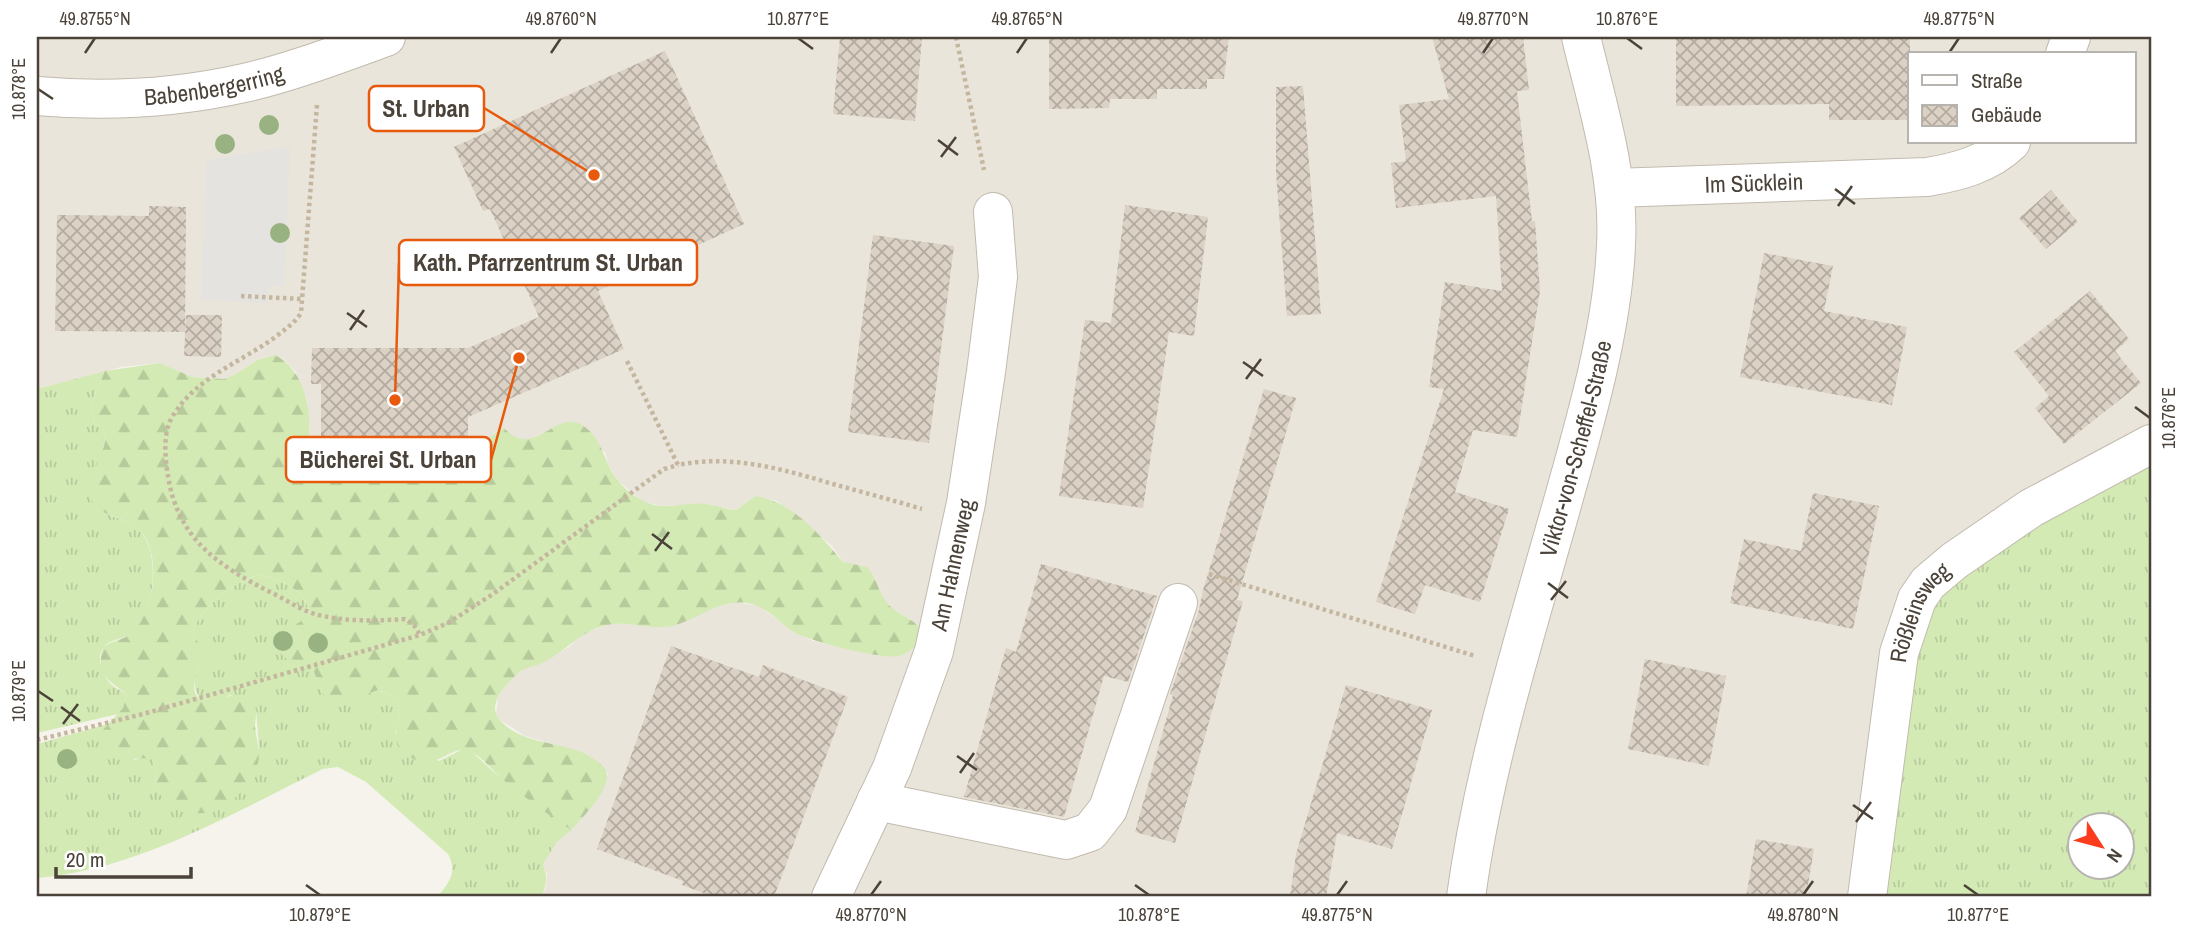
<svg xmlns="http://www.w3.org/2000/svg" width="2188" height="934" font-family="'Archivo Narrow',sans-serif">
<defs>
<pattern id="grass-tufts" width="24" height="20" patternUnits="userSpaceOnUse" patternTransform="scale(1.75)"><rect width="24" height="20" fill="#d3eab5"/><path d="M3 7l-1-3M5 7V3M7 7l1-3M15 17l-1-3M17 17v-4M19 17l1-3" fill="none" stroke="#b7ca9c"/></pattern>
<pattern id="forest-firs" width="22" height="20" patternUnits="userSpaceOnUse" patternTransform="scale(1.75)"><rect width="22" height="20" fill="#d3eab5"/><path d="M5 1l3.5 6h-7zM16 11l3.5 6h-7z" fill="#b7ca9c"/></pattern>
<pattern id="building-cross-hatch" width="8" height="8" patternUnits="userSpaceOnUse" patternTransform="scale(1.75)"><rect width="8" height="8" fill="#dbd1c4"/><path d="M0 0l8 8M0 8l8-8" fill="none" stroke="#b4aba0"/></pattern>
</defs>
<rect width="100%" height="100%" fill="#f6f3ec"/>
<path fill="#eae5da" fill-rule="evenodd" d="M37,37H2151V452L1876,897H541L546,887L547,874L543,864L547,856L556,843L582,818L608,774L605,768L587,754L525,736L500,720L496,714L498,697L509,681L527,667L539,664L569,647L582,634L610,624L626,623L654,626L683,622L710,609L736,602L759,606L792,631L813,641L879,656L912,620L894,610L884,600L875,578L855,566L843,562L832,546L777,501L755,496L736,510L706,504L663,506L643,502L618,481L608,464L605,452L554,428L529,440L516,439L503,429L495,432L478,454L462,463L393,472H349L326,468L315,455L311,447L307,400L295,371L283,359L275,355L257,360L236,374L224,379L192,377L159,363L121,367L37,389ZM1910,54H2134V142H1910Z"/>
<path fill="url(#grass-tufts)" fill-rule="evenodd" d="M105,371L91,403L94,423L106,432L103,450L104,513C114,518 131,521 138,528C161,551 155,606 136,630C127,640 109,638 103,648C96,658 102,674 110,683C114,688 122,690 127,695L123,708L118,714L37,733V389Z
M2151,452V897H1876L1889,754L1939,585ZM2080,825H2122V867H2080Z
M258,574C277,578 307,590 309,612L306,619L293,626C299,642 302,653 311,666C319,678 319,698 336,702C350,705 366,693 379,690C403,699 402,710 395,733L439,761L463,749L472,752L495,773L571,830L556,843L543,864C548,877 547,885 541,897H437C449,883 458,872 448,854L366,782L338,767L323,769C233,813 139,869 37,878V744L108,724L100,734L135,760L143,757L152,759L155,768L156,790L259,749L256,709L230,695C219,700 211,701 199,697C184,671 217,665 193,636C193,616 221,594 237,584C244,580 250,580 258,574Z"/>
<path fill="url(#forest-firs)" d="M275,355C297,366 308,393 309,418C310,429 308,445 315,455C318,460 325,467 330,469C356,479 437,470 464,462C483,456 485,435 504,428C535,461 554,409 582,425C597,434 602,450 608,464C617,485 639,504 661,506C676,507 690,502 705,504C716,505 725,509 736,510L755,496C792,501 820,535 843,562L867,567C878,578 878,595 890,606C902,618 924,620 921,641C914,647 908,654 899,656C882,660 807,641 792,631C777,621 766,606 747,603C719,599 697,620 672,626C653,630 633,622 613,624C581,628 567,652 540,664C532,667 527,667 520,672C508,682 485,704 500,720C521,744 557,741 584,753C591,756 599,763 605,768C615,786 583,817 571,830C547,814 523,796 501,778C491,769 481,755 468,751C448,744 435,778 403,752C380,732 422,706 379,690C366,693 351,705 337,703C318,700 319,675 309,664C299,655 277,668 280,641C282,625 302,627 309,612C307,590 277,578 258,574C251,579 244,580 237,584C221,594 193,616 193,636L202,647L205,655C202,663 197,671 195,680C187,724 250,673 256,710C257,715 255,721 255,726C256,738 261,752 258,763C248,796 209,826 175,808C168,805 162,796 156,790L155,768L152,759C130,755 103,773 100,733L123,708L127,695C108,678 95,678 103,647C114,639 127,640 136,629C155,606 162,550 138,528C123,515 98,520 90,495C85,479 100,463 103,449C105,444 105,438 106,433L94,423L91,403L105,371L160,363L192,377L224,379L236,374L257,360Z"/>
<path fill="#e5e3e0" d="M290,147L284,286H269L268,303L201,300L206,160Z"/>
<path fill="url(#building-cross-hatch)" d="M840,37H922L915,121L833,114Z
M1049,37H1229L1224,79H1207V89H1157V99H1110L1109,108L1049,109Z
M1432,37H1523L1529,90L1517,91L1532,221H1535L1540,291L1517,437L1473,430L1455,492L1509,509L1480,602L1425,585L1415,614L1376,602L1444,389L1429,387L1445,282L1502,291L1496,196L1396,208L1391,163L1406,161L1399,105L1449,99Z
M1676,37H1910V120H1829V104L1676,106Z
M665,51L744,224L598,291L624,349L468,417V456H321V384H311L312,348H468L539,317L490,209L483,211L454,147Z
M1303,86L1321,314L1287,316L1276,173V87Z
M2051,190L2078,222L2046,249L2019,218Z
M1125,205L1208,217L1194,336L1169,332L1143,508L1059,496L1085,320L1111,323Z
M149,206L186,207L185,332L55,331L57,215L149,216Z
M873,235L954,246L929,443L848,432Z
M1764,253L1833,266L1824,311L1907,327L1892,405L1740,377Z
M2090,291L2129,339L2115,351L2141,383L2064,444L2035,408L2049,396L2014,352Z
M186,315H222L221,357L184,356Z
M1264,389L1296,398L1237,600L1243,601L1175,843L1135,832L1173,695L1170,694L1199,610L1203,590Z
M1813,493L1879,506L1853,629L1730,603L1744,539L1801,551Z
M1041,564L1157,596L1128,682L1104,676L1064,817L964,797L1006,648L1016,652Z
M671,646L759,677L763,665L848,697L774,897H714L682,885L683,881L597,849Z
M1645,659L1726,676L1709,766L1628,749Z
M1346,685L1432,710L1392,849L1337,833L1326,897H1290L1296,854Z
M1756,839L1814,849L1806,897H1746Z"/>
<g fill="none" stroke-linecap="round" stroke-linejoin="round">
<g stroke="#c2baae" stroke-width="40">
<g id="minor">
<path d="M2065,54L2071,37"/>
<path id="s1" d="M37,96C105,102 177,98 244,83C289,73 342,53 386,37"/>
<path id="s2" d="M1614,188L1927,177C1958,172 1988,164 2011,142"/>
<path d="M876,801L1066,840L1090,832L1108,809L1178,603"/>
<path id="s3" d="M831,897L892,768L934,651L966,503L986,372L998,277L993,212"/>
<path id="s4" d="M1466,897C1484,765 1525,636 1561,508C1584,426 1613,329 1616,244C1620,175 1597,104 1581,37"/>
<path id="s5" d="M1867,897L1899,653L1917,599L1928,583L1954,561L2031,508L2151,444"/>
</g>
</g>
<path stroke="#c4b69f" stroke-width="4.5" stroke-dasharray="3.5 3.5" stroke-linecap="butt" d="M956,37L984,170
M317,105L301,313C294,324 284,330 274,338C239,363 198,377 174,414C162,431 165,457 168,476C178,540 219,566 272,593C287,600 300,610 315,614C343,622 376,621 405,619L414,625L420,635
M241,296L301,299
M627,361L678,465C731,454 782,469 833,484C862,492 892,500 922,509
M1209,574L1475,656
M37,740L143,714L420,635L448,623L493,594L664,469L678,465"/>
<use href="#minor" stroke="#fff" stroke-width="38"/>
</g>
<g fill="#98b381">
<circle cx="269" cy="125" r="10"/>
<circle cx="225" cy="144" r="10"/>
<circle cx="280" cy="233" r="10"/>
<circle cx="283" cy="641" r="10"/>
<circle cx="318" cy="643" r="10"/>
<circle cx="67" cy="759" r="10"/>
</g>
<path fill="none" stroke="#4b4339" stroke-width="2.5" d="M798,38L813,49M1627,38L1642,49M85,53L95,38M551,53L561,38M1017,53L1027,38M1483,53L1493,38M1949,53L1959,38M38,89L53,99M938,140L958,155M941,157L956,137M1835,189L1855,204M1838,206L1852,186M347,313L367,327M350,330L364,310M1243,362L1263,376M1246,379L1261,359M2135,407L2150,418M652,534L672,549M655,551L669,532M1548,583L1568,598M1551,600L1566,581M38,691L53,701M61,707L80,721M63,724L78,704M957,756L977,770M960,773L974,753M1853,805L1873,819M1856,822L1871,802M306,885L320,895M1135,885L1149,895M1964,885L1978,895M871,895L881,881M1337,895L1347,881M1803,895L1813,881"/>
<g text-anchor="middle" stroke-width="6" stroke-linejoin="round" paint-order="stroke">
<g font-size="23" fill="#4b4339" stroke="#fff">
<text dy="8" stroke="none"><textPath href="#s1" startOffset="178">Babenbergerring</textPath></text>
<text dy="8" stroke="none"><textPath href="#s2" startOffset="140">Im Sücklein</textPath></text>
<text dy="8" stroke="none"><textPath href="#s4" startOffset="462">Viktor-von-Scheffel-Straße</textPath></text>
<text dy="8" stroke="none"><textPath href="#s3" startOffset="355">Am Hahnenweg</textPath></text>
<text dy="8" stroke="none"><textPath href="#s5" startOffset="292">Rößleinsweg</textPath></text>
</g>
</g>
<path fill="none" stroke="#e8590c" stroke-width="2.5" d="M594 175L484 108M395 400L399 263M519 358L491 460"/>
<g fill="#e8590c" stroke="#fff" stroke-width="2.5">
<circle cx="594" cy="175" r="7"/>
<circle cx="395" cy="400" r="7"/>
<circle cx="519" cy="358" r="7"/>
</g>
<g fill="#fff" stroke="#e8590c" stroke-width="2.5">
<rect x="369" y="86" width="115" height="45" rx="7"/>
<rect x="399" y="240" width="298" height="45" rx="7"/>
<rect x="286" y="437" width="205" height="45" rx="7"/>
</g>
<g font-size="24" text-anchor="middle" font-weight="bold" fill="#4b4339">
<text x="426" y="117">St. Urban</text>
<text x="548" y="271">Kath. Pfarrzentrum St. Urban</text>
<text x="388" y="468">Bücherei St. Urban</text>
</g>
<rect width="2188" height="934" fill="none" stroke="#ffffff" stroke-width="77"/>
<rect x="1908" y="52" width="228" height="91" fill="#ffffff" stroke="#b7b4b0" stroke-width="2"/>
<rect x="1922" y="75" width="35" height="10" fill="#ffffff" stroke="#b7b4b0" stroke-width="2"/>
<text x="1971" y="88" font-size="21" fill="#4b4339">Straße</text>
<rect x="1922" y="105" width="35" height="21" fill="url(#building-cross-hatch)" stroke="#b7b4b0" stroke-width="2"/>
<text x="1971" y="122" font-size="21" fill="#4b4339">Gebäude</text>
<g transform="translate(2101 846) rotate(126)"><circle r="33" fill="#ffffff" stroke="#b7b4b0" stroke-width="2"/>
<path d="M0-5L12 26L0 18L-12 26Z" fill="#fb3c1d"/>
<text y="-10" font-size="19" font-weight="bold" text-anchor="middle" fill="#4b4339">N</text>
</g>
<path d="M56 867v10h135v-10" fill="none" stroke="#4b4339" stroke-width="3.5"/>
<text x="66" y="867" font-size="21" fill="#4b4339" stroke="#ffffff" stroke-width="5" paint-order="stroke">20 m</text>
<rect x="38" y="38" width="2112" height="857" fill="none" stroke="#4b4339" stroke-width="2.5"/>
<g font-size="18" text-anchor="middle" fill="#4b4339">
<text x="95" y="25">49.8755°N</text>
<text x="561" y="25">49.8760°N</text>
<text x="798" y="25">10.877°E</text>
<text x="1027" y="25">49.8765°N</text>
<text x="1493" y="25">49.8770°N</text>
<text x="1627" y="25">10.876°E</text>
<text x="1959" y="25">49.8775°N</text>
<text transform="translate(19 89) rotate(-90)" y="6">10.878°E</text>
<text transform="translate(2169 418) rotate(-90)" y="6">10.876°E</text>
<text transform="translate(19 691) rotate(-90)" y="6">10.879°E</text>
<text x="320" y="921">10.879°E</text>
<text x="871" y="921">49.8770°N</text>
<text x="1149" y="921">10.878°E</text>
<text x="1337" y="921">49.8775°N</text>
<text x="1803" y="921">49.8780°N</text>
<text x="1978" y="921">10.877°E</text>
</g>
</svg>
